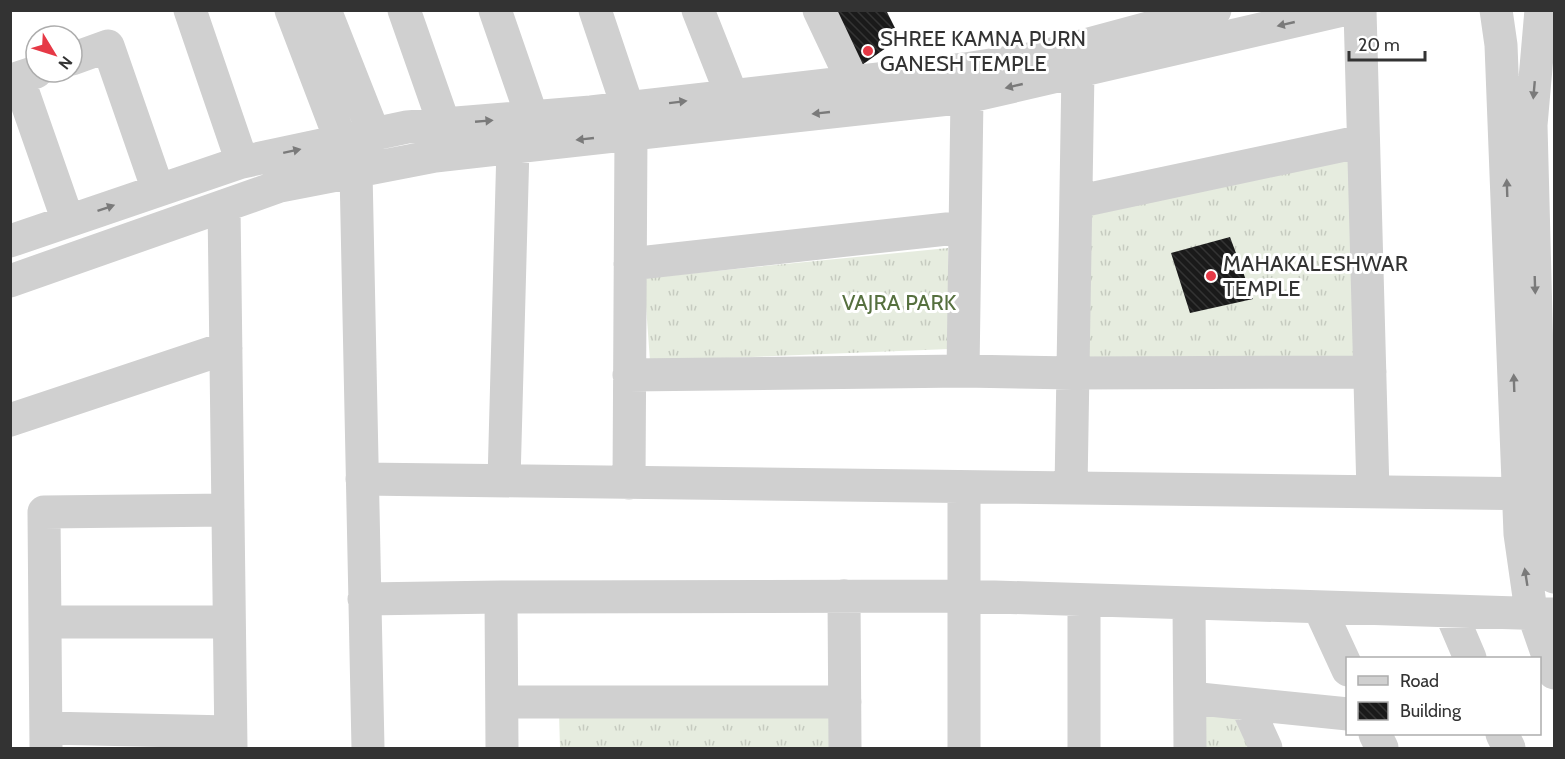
<svg xmlns="http://www.w3.org/2000/svg" width="1565" height="759" font-family="Cabin,sans-serif">
<defs>
<pattern id="grass-tufts" width="24" height="20" patternUnits="userSpaceOnUse" patternTransform="scale(1.5)"><rect width="24" height="20" fill="#e6ecdf"/><path d="M3 7l-1-3M5 7V3M7 7l1-3M15 17l-1-3M17 17v-4M19 17l1-3" fill="none" stroke="#c6cbc0"/></pattern>
<pattern id="building-back-hatch" width="6" height="6" patternUnits="userSpaceOnUse" patternTransform="scale(1.5)"><rect width="6" height="6" fill="#1a1a1a"/><path d="M-1 5l2 2M0 0l6 6M5-1l2 2" fill="none" stroke="#333"/></pattern>
</defs>
<rect width="100%" height="100%" fill="#fff"/>
<path fill="url(#grass-tufts)" d="M1352,154L1355,358L1083,360L1084,213Z
M948,248L949,349L650,361L644,278Z
M834,710V748H560L559,713Z
M1205,714L1237,715L1252,748H1206Z"/>
<path fill="url(#building-back-hatch)" d="M834,10H886L900,38L862,65Z
M1230,237L1253,299L1190,313L1171,253Z"/>
<g fill="none" stroke-linecap="round" stroke-linejoin="round">
<path stroke="#d0d0d0" stroke-width="33" d="M190,10L242,162
M291,10L341,141L356,171L368,748
M325,10L374,134L365,153
M404,10L444,124
M495,10L532,117
M595,10L628,108
M698,10L732,96
M819,10L853,82
M1360,10L1373,492
M1496,10L1501,45L1520,534L1530,604L1554,673
M1541,10L1531,125L1537,355L1551,567L1554,577
M72,59L108,46L158,190
M36,72L18,78L68,221
M1076,202L1363,141
M224,206L231,748
M10,241L242,162L407,127L591,112L965,69L1041,57L1215,10
M630,264L965,227
M10,281L280,186L435,156L967,97L1343,10
M963,371L967,97
M629,375L963,371L1073,373L1370,372
M10,420L226,348
M362,479L1546,494
M504,481L513,147
M629,483L631,134
M964,487V748
M1071,488L1078,71
M844,596L845,748
M501,597L964,596L1554,614
M364,599L501,597L502,748
M1084,600V748
M1189,603L1190,748
M1319,607L1348,670
M1450,611L1470,658
M45,622H229
M1190,698L1348,714
M502,702H845
M1246,704L1266,748
M46,728L230,732
M1375,734L1382,748
M1502,734L1509,748
M46,748L44,512L228,510"/>
</g>
<defs><path id="oneway-solid" d="M-6-.8H1V-3.2L6.5 0L1 3.2V.8H-6Z" transform="scale(1.5)"/></defs>
<g fill="#7a7a7a">
<use href="#oneway-solid" transform="translate(1286 24) rotate(167)"/>
<use href="#oneway-solid" transform="translate(1014 86) rotate(167)"/>
<use href="#oneway-solid" transform="translate(1534 90) rotate(95)"/>
<use href="#oneway-solid" transform="translate(678 102) rotate(-7)"/>
<use href="#oneway-solid" transform="translate(821 113) rotate(174)"/>
<use href="#oneway-solid" transform="translate(484 121) rotate(-5)"/>
<use href="#oneway-solid" transform="translate(585 139) rotate(174)"/>
<use href="#oneway-solid" transform="translate(292 151) rotate(-12)"/>
<use href="#oneway-solid" transform="translate(1507 188) rotate(-92)"/>
<use href="#oneway-solid" transform="translate(106 208) rotate(-19)"/>
<use href="#oneway-solid" transform="translate(1535 285) rotate(88)"/>
<use href="#oneway-solid" transform="translate(1514 383) rotate(-92)"/>
<use href="#oneway-solid" transform="translate(1526 577) rotate(-99)"/>
</g>
<g fill="#e63946" stroke="#fff" stroke-width="2">
<circle cx="868" cy="51" r="6"/>
<circle cx="1211" cy="276" r="6"/>
</g>
<g text-anchor="middle" stroke-width="6" stroke-linejoin="round" paint-order="stroke">
<g font-size="22" fill="#333" stroke="#fff" text-anchor="start">
<text x="880" y="46">SHREE KAMNA PURN<tspan x="880" dy="25">GANESH TEMPLE</tspan></text>
<text x="1223" y="271">MAHAKALESHWAR<tspan x="1223" dy="25">TEMPLE</tspan></text>
</g>
<g font-size="22" fill="#56703f" stroke="#fff">
<text x="899" y="310">VAJRA PARK</text>
</g>
</g>
<rect width="1565" height="759" fill="none" stroke="#333333" stroke-width="24"/>
<rect x="1346" y="657" width="195" height="78" fill="#ffffff" stroke="#adadad" stroke-width="1.5"/>
<rect x="1358" y="676" width="30" height="9" fill="#d0d0d0" stroke="#adadad" stroke-width="1.5"/>
<text x="1400" y="687" font-size="18" fill="#333333">Road</text>
<rect x="1358" y="702" width="30" height="18" fill="url(#building-back-hatch)" stroke="#adadad" stroke-width="1.5"/>
<text x="1400" y="717" font-size="18" fill="#333333">Building</text>
<g transform="translate(54 54) rotate(128)"><circle r="28" fill="#ffffff" stroke="#adadad" stroke-width="1.5"/>
<path d="M0-4.5L10 22L0 15L-10 22Z" fill="#e63946"/>
<text y="-9" font-size="16" font-weight="bold" text-anchor="middle" fill="#333333">N</text>
</g>
<path d="M1349 51v9h76v-9" fill="none" stroke="#333333" stroke-width="3"/>
<text x="1358" y="51" font-size="18" fill="#333333" stroke="#ffffff" stroke-width="4.5" paint-order="stroke">20 m</text>
</svg>
